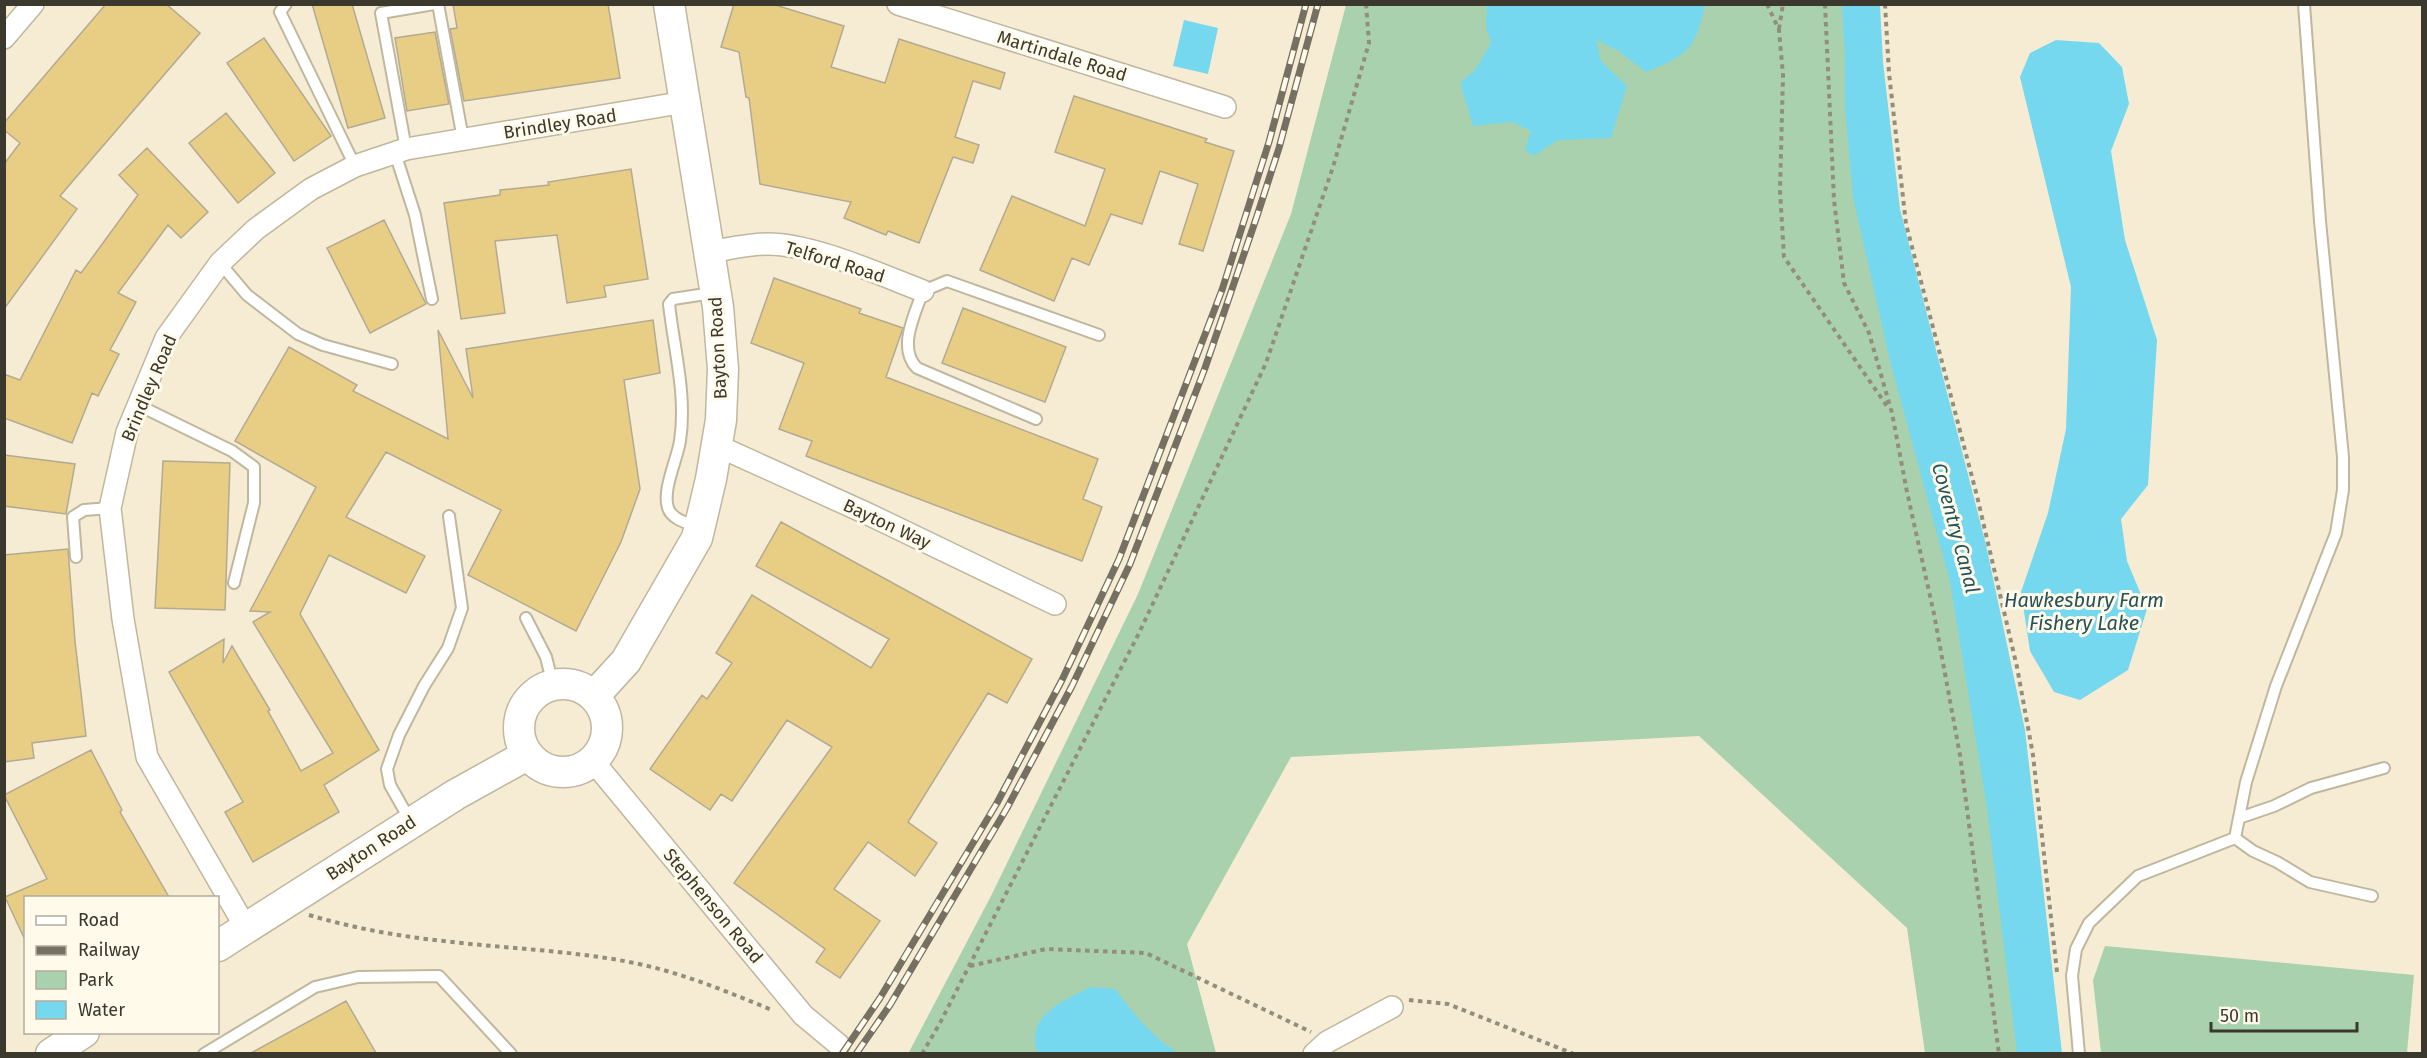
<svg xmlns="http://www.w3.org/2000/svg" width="2427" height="1058" font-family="'Fira Sans',sans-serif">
<rect width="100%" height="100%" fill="#f5ecd3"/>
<path fill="#a9d1ad" d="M1346,5H1862L1912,362L2039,1053H1925L1907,928L1699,736L1291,757L1187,944L1216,1053L908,1054L991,896L1138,594L1291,214Z
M2105,946L2414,975L2407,1053H2101L2093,980Z"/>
<path fill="#76d8ee" d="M1487,5V4L1705,5C1695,50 1688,55 1646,72L1617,50L1596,40L1601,61L1627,86L1611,138L1558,140L1534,156L1525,150L1531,131L1512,122L1473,126L1460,83L1475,70L1491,43L1486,27Z
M1842,5H1880L1883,62L1900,209L1986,545L2025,730L2062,1053H2017L1987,808L1950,582L1890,361L1853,197L1845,107V59Z
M1184,20L1218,28L1208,74L1173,66Z
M2056,40L2099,43L2122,67L2129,104L2111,151L2125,240L2157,340L2148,485L2121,519L2127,561L2147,609L2128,670L2080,700L2054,692L2030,651L2021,592L2048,513L2066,429L2071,287L2020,77L2030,53Z
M1090,987L1115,989C1134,1014 1152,1037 1178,1053H1037C1026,1014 1062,1002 1090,987Z"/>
<path fill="#e8cd84" stroke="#b3aa92" stroke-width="1.5" d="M106,4H166L200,33L60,196L77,209L4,309V164L20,143L4,130V123Z
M312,4H352L385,118L348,128Z
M453,4H608L620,78L464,101L450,29L457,28Z
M734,4H772L844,26L831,67L885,83L899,39L1005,73L1000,89L973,81L955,137L979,145L973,163L953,157L919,243L888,231L886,235L844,218L851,202L760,184L749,98L746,97L739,52L721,47Z
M435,32L449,104L407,111L395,38Z
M264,38L331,136L294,161L227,63Z
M1074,96L1207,139L1205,142L1234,151L1203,251L1179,244L1198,184L1160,171L1142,224L1111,214L1089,265L1072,258L1054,301L980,270L1012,196L1085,226L1105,169L1055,152Z
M226,113L275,173L238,203L189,143Z
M147,148L208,212L181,238L168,225L118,293L136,302L110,350L119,354L98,396L92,393L72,443L4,418V374L20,380L76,270L81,273L138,195L119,175Z
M631,169L648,279L604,286L606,297L567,303L557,235L495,241L505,313L461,319L444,203L500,195V190L549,185L548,182Z
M384,220L426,304L370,333L327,248Z
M774,278L861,309L859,313L903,328L886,377L1098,459L1083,499L1102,507L1082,561L806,456L812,441L779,429L804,363L751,343Z
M963,308L1066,347L1045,402L942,363Z
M653,320L660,373L624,380L640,489L621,542L576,631L468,575L501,510L386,452L346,517L425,556L406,593L329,555L300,614L379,750L324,785L339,812L253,862L225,812L243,802L169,672L224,639L223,663L232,646L270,710L268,711L301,771L333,753L253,622L270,612L250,611L316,487L235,441L289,347L357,385L353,391L448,439L438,330L473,398L466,349Z
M4,455L75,464L66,514L4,506Z
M163,461L230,463L225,610L155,608Z
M781,522L1032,659L1007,703L988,693L908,822L937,843L915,876L868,842L834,889L880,921L840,978L816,962L825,949L734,883L832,747L787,720L732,801L721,794L710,810L650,769L702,695L707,699L732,663L716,653L752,595L871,668L889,639L756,566Z
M68,549L75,641L86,736L32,743L34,758L4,762V555Z
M91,750L122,810L120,812L169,897H26V942L5,897L47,879L4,795Z
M346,1001L376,1053H251Z"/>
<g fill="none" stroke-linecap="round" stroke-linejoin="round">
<g stroke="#bfb79e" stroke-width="14">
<path id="lane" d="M286,4L280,12L355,166
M438,4L463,139
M406,149L381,13L434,4
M395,153L415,215L432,299
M220,263L247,295L298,334L323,345L392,364
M138,405L232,451L254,467V503L234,583
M1036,419L917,368C897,348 915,314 923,291L947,281L1099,335
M698,527C688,523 672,520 668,508C662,490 677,460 680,441C687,395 674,350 669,304L673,299L712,293
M76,557L73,517L84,510L110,508
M526,618L546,657L553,685
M2239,818L2274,806L2311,788L2384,768
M411,822L390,785L387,769L399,735L424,686L448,648L462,608L449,516
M2235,838L2253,851L2277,862L2310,882L2372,896
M204,1054L315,987L358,977L439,976L511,1054
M2079,1054L2072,976L2076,949L2089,923L2138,876L2235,838L2246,782L2276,686L2336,533L2343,490V457L2320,221L2304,4"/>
</g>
<g stroke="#bfb79e" stroke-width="24">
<path id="street" d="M898,4L1225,107
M4,38L33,4
M709,252C728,249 749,244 768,244C813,244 881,275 923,291
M718,446L868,514L1055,604
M593,761L803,1015L839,1045
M246,928L147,757L123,619L110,508L127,432L166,338L220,263L256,229L311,189L355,166L406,149L685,102
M1314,1054L1327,1042L1392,1007"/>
</g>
<g stroke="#bfb79e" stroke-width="33">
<path id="secondary" d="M519 728a44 44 0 1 1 88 0a44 44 0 1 1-88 0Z
M594,696L626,661L697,538L711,479L721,420L723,369L718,307L669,4
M218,946L455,795L527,755
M51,1054L84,1032"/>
</g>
<path stroke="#938e7c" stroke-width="4" stroke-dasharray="4.5 4.5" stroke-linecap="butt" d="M1767,4L1779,30L1783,75L1780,191L1784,257L1889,409
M1825,4L1834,200L1844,283L1869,333L1892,413L1907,492L1934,614L1960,755L1999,1054
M1885,4L1889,73L1906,224L1977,496L2017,667L2033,755L2057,972
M1779,29L1783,4
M309,915C356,929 404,937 452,942C514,949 578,951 639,964C685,974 728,992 772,1010
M970,966L1046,949L1146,953L1311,1032
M1409,1000L1448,1004L1574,1054
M922,1054L940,1023L1140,631L1266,363L1333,167L1369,43L1366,4"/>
<use href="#lane" stroke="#fff" stroke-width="10"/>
<use href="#street" stroke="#fff" stroke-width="21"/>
<use href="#secondary" stroke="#fff" stroke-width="30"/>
<g stroke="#757061" stroke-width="7">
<path id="rail" d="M842,1054L880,998L997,803L1062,680L1119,559L1222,290L1269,142L1306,4
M856,1054L890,1005L1007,808L1072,686L1130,564L1205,368L1257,216L1279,148L1318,4"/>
</g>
<use href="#rail" stroke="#fffaea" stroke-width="4.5" stroke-dasharray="14" stroke-linecap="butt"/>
</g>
<g text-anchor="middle" stroke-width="6" stroke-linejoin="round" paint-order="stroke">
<g font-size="18" fill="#3b382e" stroke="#fffaea">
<text transform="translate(1062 56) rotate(17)" y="6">Martindale Road</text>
<text transform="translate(560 124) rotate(-9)" y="6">Brindley Road</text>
<text transform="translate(835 262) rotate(17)" y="6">Telford Road</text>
<text transform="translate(718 348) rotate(-93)" y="6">Bayton Road</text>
<text transform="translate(149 388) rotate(-67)" y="6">Brindley Road</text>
<text transform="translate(887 524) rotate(25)" y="6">Bayton Way</text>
<text transform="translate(371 848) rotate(-33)" y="6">Bayton Road</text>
<text transform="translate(713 906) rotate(50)" y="6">Stephenson Road</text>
</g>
<g font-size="20" font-style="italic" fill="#26525c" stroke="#fffaea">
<text transform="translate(1956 528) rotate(75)" y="7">Coventry Canal</text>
<text x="2084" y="607">Hawkesbury Farm<tspan x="2084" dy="23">Fishery Lake</tspan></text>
</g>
</g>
<rect width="2427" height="1058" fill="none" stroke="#3b382e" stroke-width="12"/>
<rect x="24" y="896" width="195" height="138" fill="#fffaea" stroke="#b1ac9f" stroke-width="1.5"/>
<rect x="36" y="916" width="30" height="9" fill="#ffffff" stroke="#b1ac9f" stroke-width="1.5"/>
<text x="78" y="926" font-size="18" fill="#3b382e">Road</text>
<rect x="36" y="946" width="30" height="9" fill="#757061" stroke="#b1ac9f" stroke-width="1.5"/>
<text x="78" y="956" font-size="18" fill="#3b382e">Railway</text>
<rect x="36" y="971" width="30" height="18" fill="#a9d1ad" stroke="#b1ac9f" stroke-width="1.5"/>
<text x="78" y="986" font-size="18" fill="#3b382e">Park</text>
<rect x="36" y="1001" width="30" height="18" fill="#76d8ee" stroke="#b1ac9f" stroke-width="1.5"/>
<text x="78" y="1016" font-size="18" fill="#3b382e">Water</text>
<path d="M2211 1022v9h146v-9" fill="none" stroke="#3b382e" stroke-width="3"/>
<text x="2220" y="1022" font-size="18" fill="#3b382e" stroke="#fffaea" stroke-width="4.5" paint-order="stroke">50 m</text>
</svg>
